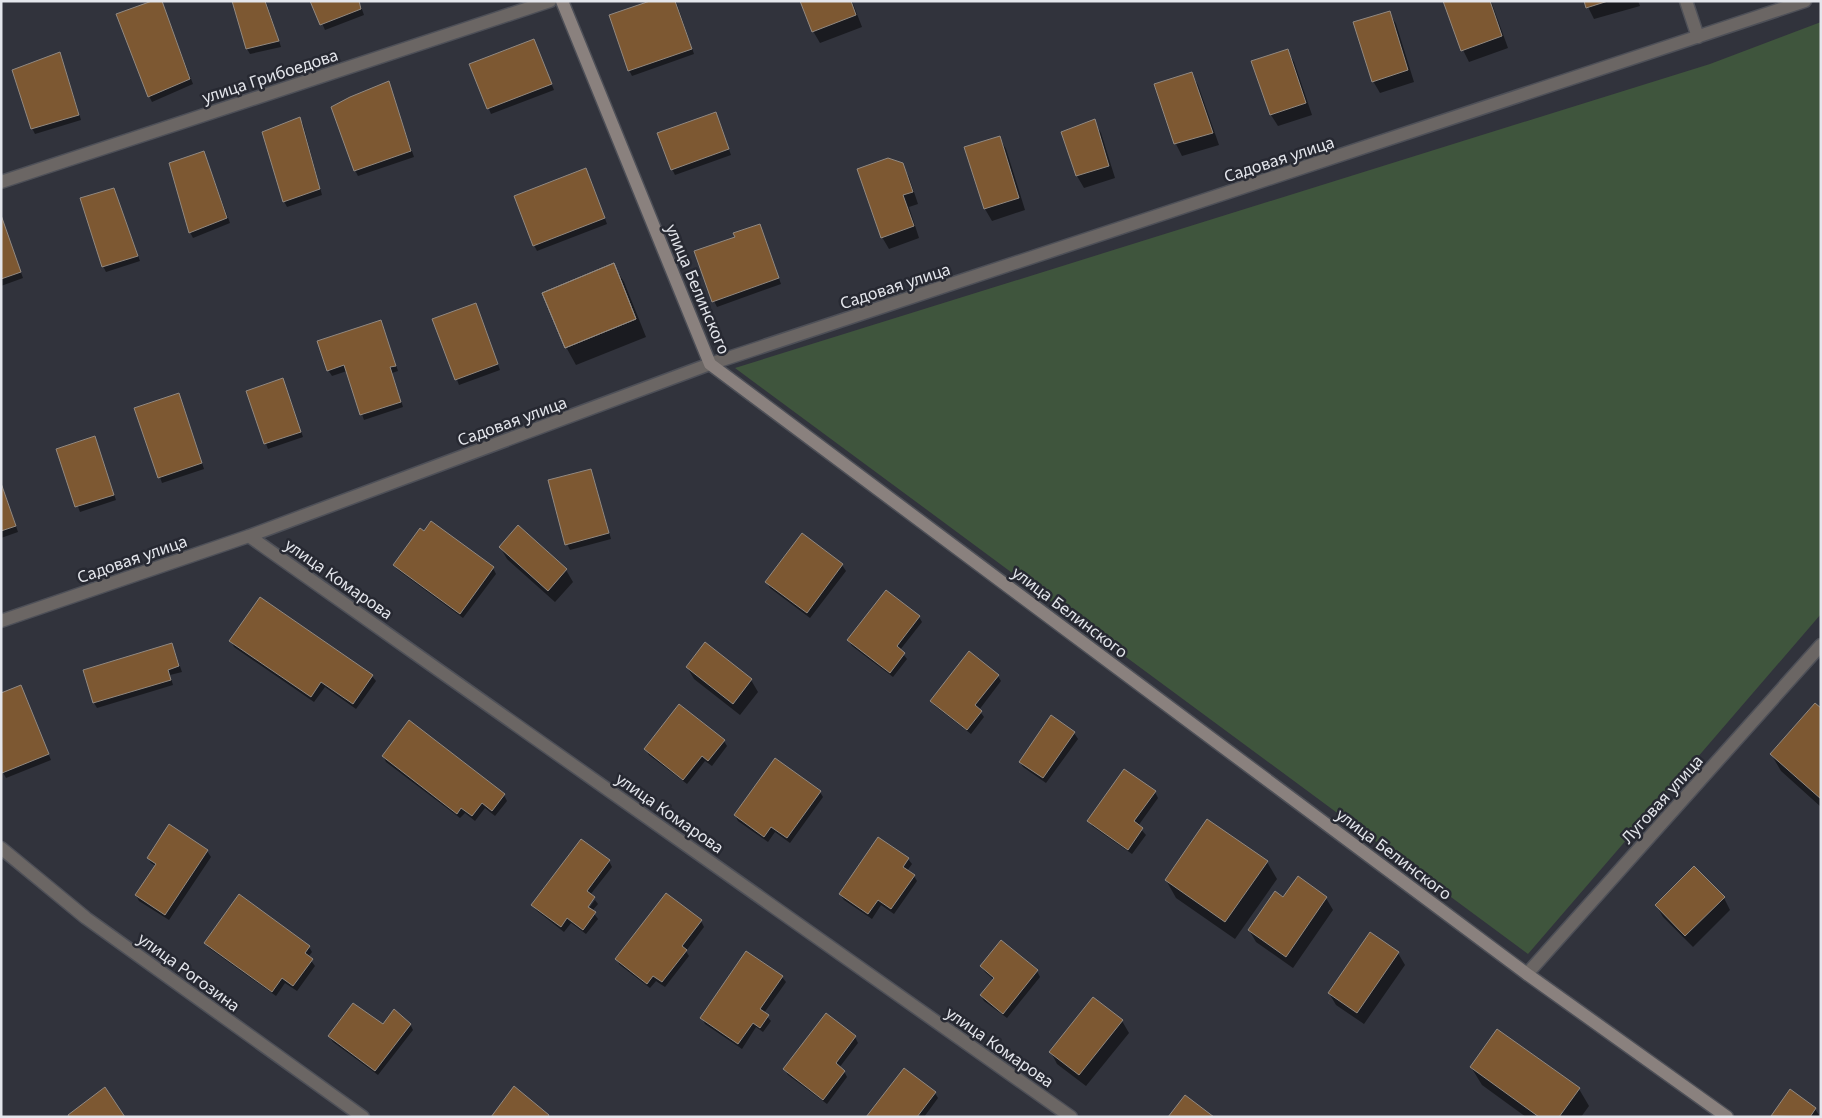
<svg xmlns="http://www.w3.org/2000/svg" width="1822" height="1118" font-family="'Noto Sans',sans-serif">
<rect width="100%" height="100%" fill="#31333c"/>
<path fill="#3f553d" d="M1821,22V614L1528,954L735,368L1710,64Z"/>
<path fill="#0007" d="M161,1L193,84L152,102L149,96Z
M233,1H266L281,47L250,54L247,49Z
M312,1H359L364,15L325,30Z
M653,1H676L694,54L632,76L629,70Z
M802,1H852L862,27L820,43L813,31Z
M1445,1H1491L1508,48L1469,62L1463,50Z
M1585,1H1638L1640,6L1594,19Z
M1389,12L1396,24L1414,82L1380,93L1373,81Z
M534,41L554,90L491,114L471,65Z
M1287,50L1294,62L1312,115L1278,126L1271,115Z
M59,54L62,59L81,120L35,134L32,128Z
M1191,73L1198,85L1219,145L1182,156L1176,144L1155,85Z
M388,82L414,157L358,176L355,170Z
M716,113L731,155L675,175L672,169Z
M299,118L303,124L322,195L287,207L284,201Z
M1094,121L1101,133L1115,178L1084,188L1077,176L1062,132Z
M999,137L1006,149L1025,210L992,221L985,209L966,148Z
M206,158L230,223L193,238L190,232Z
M902,164L909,177L918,204L909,207L919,238L889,249L882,237Z
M589,175L607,224L537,251L534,245Z
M114,189L140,261L106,272L103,266Z
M1,218L23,278L1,286Z
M762,231L781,284L717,307L714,301Z
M613,265L624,282L646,337L576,365L566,347Z
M478,310L500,370L459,385L434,319Z
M381,321L398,371L392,373L403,407L364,420L347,371L332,376L328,370Z
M285,385L303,437L268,449L247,392Z
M181,400L204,469L162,483L136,409Z
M94,437L116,500L80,512L57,450Z
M590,470L593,476L611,539L570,550L567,544Z
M1,482L18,532L1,538Z
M518,527L566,570L573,582L555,602L507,559L500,547Z
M802,535L842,565L846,571L810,618L770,588L767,582Z
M394,565L493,568L496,574L463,618L398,570Z
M919,617L922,622L900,650L907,659L893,677L852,646L849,641Z
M231,641L372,676L376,681L356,709L325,687L314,702L234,647Z
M172,644L182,672L170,675L173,685L97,708L94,703Z
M687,667L751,680L758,692L740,715L694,679Z
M998,676L1001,681L979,710L984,717L971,734L935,706L932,701Z
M23,692L51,760L6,778L1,769V737L3,736L1,695Z
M1821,710V807L1781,771L1771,754Z
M1052,717L1074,733L1078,739L1046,783L1023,767L1020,762Z
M724,741L727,746L712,766L705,761L687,784L649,755L646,749Z
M383,756L504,795L507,801L495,816L485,808L475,821L465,813L460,818L386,762Z
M820,792L823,797L790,843L775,832L768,842L738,821L735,815Z
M1155,792L1158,798L1138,826L1146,835L1132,854L1092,826L1089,821Z
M169,825L207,851L211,857L169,920L139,901L136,895L156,866L151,863L148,858Z
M908,859L912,864L907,871L914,876L917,881L894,914L881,905L872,919L844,900L840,894Z
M609,861L612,867L590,895L595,898L583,911L585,913L595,900L598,904L592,911L598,919L586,934L571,923L564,932L536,910L533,905Z
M1267,862L1277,879L1235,939L1176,898L1166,880Z
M1298,878L1326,898L1333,910L1293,968L1256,942L1249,930L1283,899Z
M1724,898L1730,910L1693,947L1663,917L1656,905Z
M701,921L704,927L686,951L689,956L665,987L656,981L650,988L620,965L616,959Z
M205,943L309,947L312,952L308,957L315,966L297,991L285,983L276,996L209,948Z
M1398,953L1405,965L1364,1024L1336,1005L1329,993Z
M981,967L1037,971L1040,977L1007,1018L984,1001L981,996L994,980L985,972Z
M782,977L786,982L764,1013L771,1021L763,1032L756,1027L742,1049L705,1024L702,1018Z
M826,1015L855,1037L858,1043L839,1068L844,1071L847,1077L827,1104L788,1075L785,1069Z
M1122,1021L1129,1033L1086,1086L1057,1064L1051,1052Z
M410,1024L413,1030L378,1075L333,1042L329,1036L383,1026Z
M1471,1067L1579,1089L1589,1106L1581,1117H1526L1482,1085Z
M1790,1091L1815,1109L1819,1115L1817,1117H1773Z
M935,1093L938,1098L924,1117H868Z"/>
<path fill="#7d5832" stroke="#928981" d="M152,1H162L190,79L148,97L116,14Z
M232,1H265L279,41L246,49Z
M310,1H359L361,9L320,25Z
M650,1H675L692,49L628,71L609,15Z
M800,1H851L856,15L812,32Z
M1443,1H1490L1502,36L1461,51Z
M1584,1H1608L1586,8Z
M1390,11L1408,70L1372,82L1353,22Z
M534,39L552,84L487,109L469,64Z
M1288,49L1306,103L1270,115L1251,61Z
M60,52L79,115L31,129L12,70Z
M1192,72L1213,133L1174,144L1154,84Z
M389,81L411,151L354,171L331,107L350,97Z
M716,112L729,149L671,170L657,133Z
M300,117L320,189L283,202L262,132Z
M1095,119L1109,166L1076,176L1061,132Z
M1000,136L1019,198L984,209L964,147Z
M204,151L227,218L189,233L169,163Z
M888,158L903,163L913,192L903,195L914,226L881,238L857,169Z
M586,168L605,218L533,246L514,196Z
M114,188L138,256L102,267L80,198Z
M1,215L21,272L1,279Z
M760,224L779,278L712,302L694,251L735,237L733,233Z
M614,263L636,319L565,348L542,293Z
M614,263L636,319L565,348L542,293Z
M476,303L498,364L455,380L432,319Z
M381,320L396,366L390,367L401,402L360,415L344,365L327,371L317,341Z
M283,378L301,432L264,444L246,391Z
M179,393L202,463L158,478L134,408Z
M95,436L114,495L75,507L56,449Z
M591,469L609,533L565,545L548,480Z
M1,483L16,526L1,531Z
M431,521L494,567L460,614L393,565L420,528L424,531Z
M518,525L567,569L548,591L499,547Z
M802,533L843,564L807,613L765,582Z
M886,590L920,616L897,646L905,653L890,673L847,640Z
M260,597L373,675L353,704L321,682L311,697L229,641Z
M705,642L752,679L733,704L686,667Z
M172,643L179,666L168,670L171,680L93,703L83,670Z
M969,651L999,675L975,705L982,711L967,730L930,701Z
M21,685L49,754L2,773L1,693Z
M1815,703L1821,708V799L1770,754Z
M679,704L725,740L708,761L702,756L683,780L644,749Z
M1051,715L1075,732L1043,778L1019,762Z
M409,720L505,794L492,811L482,803L472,816L461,808L457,814L382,756Z
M775,758L821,791L787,838L771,827L764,837L734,815Z
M1124,769L1156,791L1134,821L1143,828L1128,850L1087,821Z
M1207,819L1268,861L1225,922L1165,880Z
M169,824L208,850L165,915L135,895L156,864L147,858Z
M878,837L909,858L903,867L915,875L891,909L878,900L868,914L839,894Z
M581,839L610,860L587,891L595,897L588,907L596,912L583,930L567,918L561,927L531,905Z
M1694,866L1725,897L1685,936L1655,905Z
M1298,876L1327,897L1286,957L1248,930L1275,891L1283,897Z
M666,893L702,920L682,946L687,950L662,982L653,976L647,984L615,959Z
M239,894L310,946L305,953L313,959L293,986L282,978L272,992L204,943Z
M1370,932L1399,952L1357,1013L1328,993Z
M1001,940L1038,970L1003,1014L980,995L994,978L980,966Z
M746,951L783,976L760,1009L769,1015L760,1028L753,1023L738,1044L700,1018Z
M1093,997L1123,1020L1079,1075L1049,1052Z
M353,1003L383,1024L394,1009L411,1024L375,1071L328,1036Z
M826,1013L856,1036L836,1063L845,1071L823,1100L783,1069Z
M1497,1029L1580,1088L1559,1117H1539L1470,1067Z
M904,1068L936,1092L917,1117H866Z
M514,1086L549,1115L548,1117H491Z
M105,1087L125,1117H69L68,1115Z
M1790,1089L1816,1108L1810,1117L1771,1116Z
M1185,1095L1214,1117H1168Z"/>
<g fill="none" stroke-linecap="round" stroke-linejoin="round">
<g stroke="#4e5058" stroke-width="15">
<path id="street" d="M1686,1L1698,37
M1,182L550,1
M249,536L1071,1117
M1,621L249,536L710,364L1805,1
M1,848L86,918L363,1117
M1527,974L1821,645"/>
</g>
<g stroke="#4e5058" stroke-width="15">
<path id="secondary" d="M562,1L710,364L1527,974L1727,1117"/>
</g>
<use href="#street" stroke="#6b6664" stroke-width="12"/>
<use href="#secondary" stroke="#8a817e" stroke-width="12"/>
</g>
<g text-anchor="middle" stroke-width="5" stroke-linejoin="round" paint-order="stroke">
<g font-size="16" fill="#e4e6ec" stroke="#272932">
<text transform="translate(270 76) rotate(-18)" y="6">улица Грибоедова</text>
<text transform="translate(1279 159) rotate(-18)" y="6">Садовая улица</text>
<text transform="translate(895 286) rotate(-18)" y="6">Садовая улица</text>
<text transform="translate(698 289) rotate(67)" y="6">улица Белинского</text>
<text transform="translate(512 421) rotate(-20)" y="6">Садовая улица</text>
<text transform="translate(132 559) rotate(-19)" y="6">Садовая улица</text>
<text transform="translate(339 579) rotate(35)" y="6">улица Комарова</text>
<text transform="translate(1070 612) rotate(37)" y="6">улица Белинского</text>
<text transform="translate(1662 799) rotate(-48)" y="6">Луговая улица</text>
<text transform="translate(670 813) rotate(35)" y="6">улица Комарова</text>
<text transform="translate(1394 854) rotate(37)" y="6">улица Белинского</text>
<text transform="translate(189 972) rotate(36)" y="6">улица Рогозина</text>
<text transform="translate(1000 1047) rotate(35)" y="6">улица Комарова</text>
</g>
</g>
<rect width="1822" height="1118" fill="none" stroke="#e4e6ec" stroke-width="5"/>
</svg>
